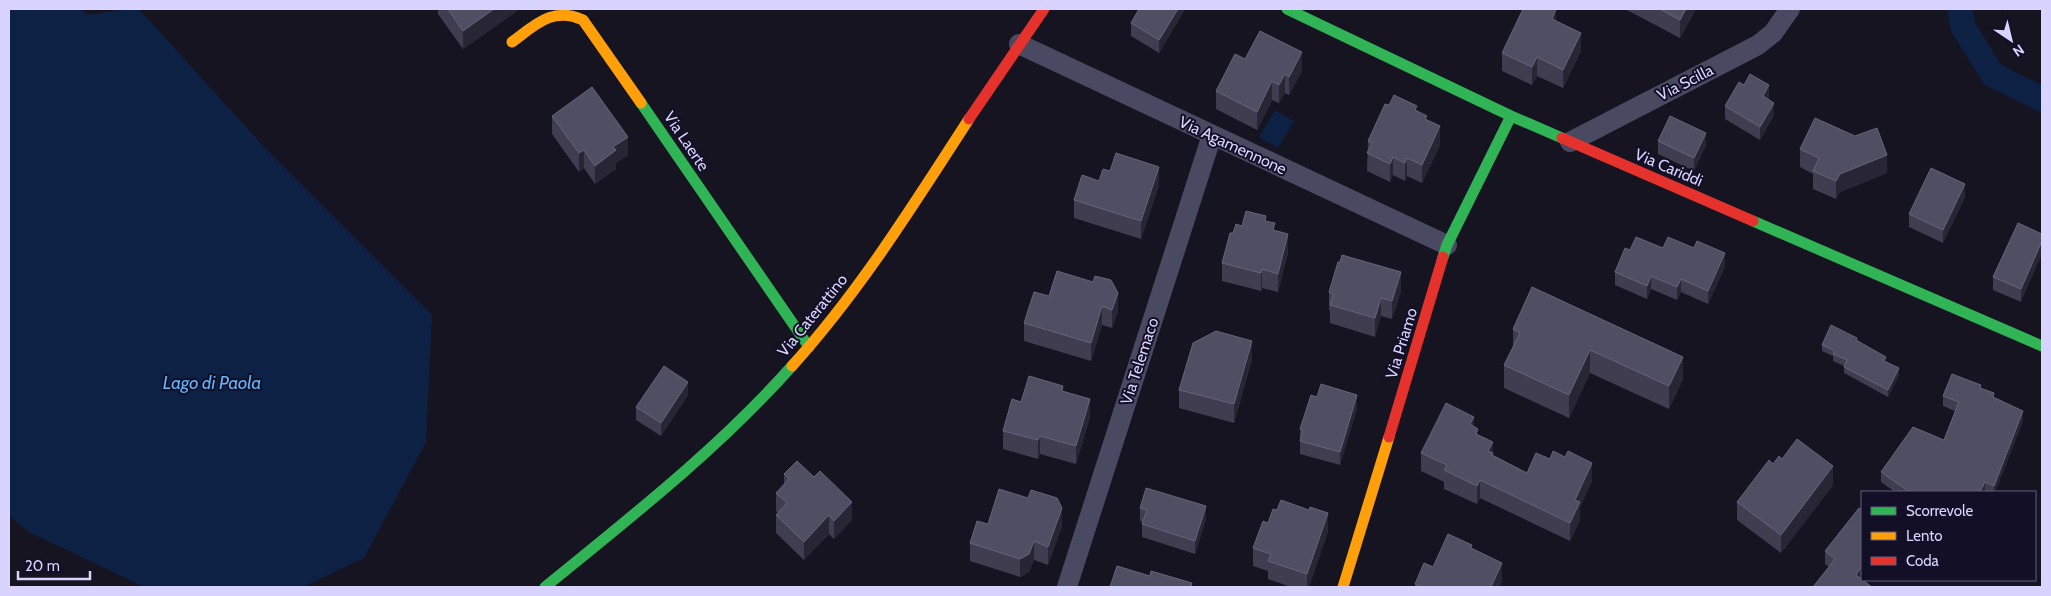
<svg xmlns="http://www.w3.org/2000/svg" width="2051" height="596" font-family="Cabin,sans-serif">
<rect width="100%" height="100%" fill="#161421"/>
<path fill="#0d2144" d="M9,9H81L88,15L127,9H139L267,150L432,315L426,442L364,558L303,587H144L29,532L9,516Z
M1275,110L1294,121L1278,148L1259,137Z"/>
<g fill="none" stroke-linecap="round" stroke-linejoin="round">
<path stroke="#0d2144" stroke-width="25" d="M1960,9L1963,27L1993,75L2042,99"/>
<path stroke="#4a4962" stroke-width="20" d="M1019,44L1447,245
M1570,142L1758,45L1773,33L1790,9
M1067,587L1212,135"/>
<path stroke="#30b455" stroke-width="11" d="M1287,9L1511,116L1562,138
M641,103L809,347
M1753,221L2042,346
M1443,257L1447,245L1511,116
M545,587C631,517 718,449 792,366"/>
<path stroke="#ff9f0a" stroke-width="11" d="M512,42C535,25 553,6 583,20L641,103
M792,366C860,291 914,204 969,119
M1343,587L1389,437"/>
<path stroke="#e5322d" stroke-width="11" d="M969,119L1044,9
M1562,138L1753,221
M1389,437L1443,257"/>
</g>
<path fill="#403d50" d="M438,9H517V11L463,49L438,14Z
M1185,9L1159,53L1131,36V23Z
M1625,9H1696L1680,38Z
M1556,22L1581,51L1563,88L1537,76L1532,85L1502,71V53Z
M1245,59L1302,71L1289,95L1285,93L1279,103L1272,100L1257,130L1216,109V91Z
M1769,98L1768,99L1774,115L1760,140L1725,119V106Z
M1389,105L1417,111L1427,120L1440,145L1422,183L1407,176L1405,181L1393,175L1390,182L1367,171L1368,141Z
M552,116L628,155L616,163V169L595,184L584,168L579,172L552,134Z
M1658,141L1706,145L1694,171L1658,154Z
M1800,149L1887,173L1840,192L1836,199L1813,189V174L1800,167Z
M1099,181L1159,185L1141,239L1074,218V200Z
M1965,197L1943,243L1909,227V214Z
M1266,221L1275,231L1288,253L1278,292L1262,288L1261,291L1222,281V263L1233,233L1242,226Z
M2042,234L2021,302L1993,290V277Z
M1663,248L1725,266L1708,304L1681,292L1677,300L1651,289L1647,299L1615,285V272L1630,250Z
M1057,271L1118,311L1112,328L1102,325L1091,361L1024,341V323L1049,296Z
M1532,287L1683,379L1669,409L1590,373L1569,418L1504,388V365L1513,347V329Z
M1401,291L1392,319L1381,316L1375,337L1330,323V311L1329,310V292Z
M1857,341L1886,362L1899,375L1888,397L1844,373V366L1833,361V356L1822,351V345Z
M1252,359L1234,423L1179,408V390Z
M1981,388L2023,421L1995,492H1895L1881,482V472L1944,440L1955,411L1943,406V396Z
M1063,392L1090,417L1076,464L1040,454L1038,459L1003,449V431L1021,402Z
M688,395L661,436L636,420V407Z
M1357,408L1340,465L1300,454V429Z
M1474,426L1478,435L1493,453V456L1527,473L1592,481L1580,507V520L1570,541L1480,498L1477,504L1444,489V482L1421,471V453Z
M1782,459L1833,485L1781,553L1737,520V502L1773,464Z
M784,474L852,520L834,539L829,534L804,560L776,533V515L778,513L776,511V493L784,485Z
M1140,508L1206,519L1195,554L1142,537V524L1143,522L1140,521Z
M1268,523L1328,531L1309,587H1291L1268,579V571L1253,566V548Z
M988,524L1062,526L1048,565L1034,560L1029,572L1020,577L970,561V543Z
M1472,549L1502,581L1499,587H1415V584L1433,567Z
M1825,551L1862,580L1829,567L1825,564Z"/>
<path fill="#282635" d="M494,9H517V11L463,49V31Z
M1178,9H1185L1159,53V40Z
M1556,9V27L1552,19Z
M1686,9H1696L1680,38V20Z
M1581,33V51L1563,88V70Z
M1302,52V71L1289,95V77Z
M1537,57V76L1532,85V67Z
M1285,74V93L1279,103V85Z
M1272,81V100L1257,130V112Z
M1769,85V98L1763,109V96Z
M1774,103V115L1760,140V127Z
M1440,126V145L1422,183V165Z
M1706,133V145L1694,171V158Z
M628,137V155L616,163V169L595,184V166L613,147Z
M584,150V168L579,172V153Z
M1887,155V173L1840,192L1836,199V181L1840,174Z
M1393,157V175L1390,182V164Z
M1407,158V176L1405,181V163Z
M1159,167V185L1141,239V221Z
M1965,184V197L1943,243V230Z
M1288,234V253L1278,292V274Z
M2042,241V254L2021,302V289Z
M1725,253V266L1708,304V291Z
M1262,269V288L1261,291V273Z
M1401,272V291L1392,319V301Z
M1651,276V289L1647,299V286Z
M1681,279V292L1677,300V287Z
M1118,293V311L1112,328V310Z
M1381,298V316L1375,337V318Z
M1102,306V325L1091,361V343Z
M1252,341V359L1234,423V404Z
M1590,350V373L1569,418V395Z
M1683,357V379L1669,409V386Z
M1899,368V375L1888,397V390Z
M688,382V395L661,436V423Z
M1357,395V408L1340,465V452Z
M1090,399V417L1076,464V446Z
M2023,411V421L1995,492H1994V486Z
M1474,417V435L1470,424Z
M1040,436V454L1038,459V440Z
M1493,442V454V453V471L1488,451Z
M1592,463V481L1580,507V520L1570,541V523L1575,500Z
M1833,466V485L1781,553V535Z
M1480,480V498L1477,504V486Z
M1985,482V492H1980Z
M852,502V520L834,539V521Z
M1206,506V519L1195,554V541Z
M1062,508V526L1048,565V547Z
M1328,513V531L1309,587H1307V574Z
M829,515V534L804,560V542Z
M1034,541V560L1029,572L1020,577V559Z
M1502,563V581L1499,587H1491Z
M1862,566V579L1856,587V575Z"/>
<path fill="#504e63" stroke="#66637b" d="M448,9H494L463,31Z
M1139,9H1178L1159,40L1131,23Z
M1523,9H1556L1552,19L1581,33L1563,70L1537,57L1532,67L1502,53Z
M1660,9H1686L1680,20Z
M1260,31L1302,52L1289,77L1285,74L1279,85L1272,81L1257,112L1216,91L1235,54L1245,59Z
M1750,74L1769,85L1763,96L1774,103L1760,127L1725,106L1739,82L1744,85Z
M592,87L628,137L613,147L616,150L595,166L584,150L579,153L552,116Z
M1394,95L1417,106L1415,110L1427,116L1425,119L1440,126L1422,165L1407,158L1405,163L1393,157L1390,164L1367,153L1372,143L1368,141L1385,104L1389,105Z
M1670,116L1706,133L1694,158L1658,141Z
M1815,118L1855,136L1877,128L1887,155L1840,174L1836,181L1813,171L1819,158L1800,149Z
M1116,153L1159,167L1141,221L1074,200L1082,175L1099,181L1103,169L1110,171Z
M1931,168L1965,184L1943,230L1909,214Z
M1246,211L1266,216L1265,221L1275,223L1273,230L1288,234L1278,274L1262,269L1261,273L1222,263L1230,233H1233L1236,224L1242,226Z
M2018,223L2042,234V241L2021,289L1993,277Z
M1636,237L1663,248L1668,237L1694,248L1697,241L1725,253L1708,291L1681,279L1677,287L1651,276L1647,286L1615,272L1625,248L1630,250Z
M1342,255L1401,272L1392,301L1381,298L1375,318L1330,305L1333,295L1329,292L1338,262H1340Z
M1057,271L1093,282L1095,276L1111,280L1118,293L1112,310L1102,306L1091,343L1024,323L1034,292L1049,296Z
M1532,287L1683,357L1669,386L1590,350L1569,395L1504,365L1520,333L1513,329Z
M1831,325L1857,338L1856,340L1886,357L1884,361L1899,368L1888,390L1844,367L1847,360L1833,354L1835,351L1822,345Z
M1216,331L1252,341L1234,404L1179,390L1193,343Z
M664,366L688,382L661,423L636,407Z
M1952,374L1981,385L1980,388L1994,393L1993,397L2023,411L1994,486L1985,482L1980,492H1907L1908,491L1881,472L1913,427L1944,440L1959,402L1943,396Z
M1029,376L1063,386L1062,391L1090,399L1076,446L1040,436L1038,440L1003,431L1012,399L1021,402Z
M1321,384L1357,395L1340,452L1300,441L1303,430L1300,429L1311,395L1317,397Z
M1446,403L1474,417L1470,424L1478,429L1476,434L1493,442L1488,451L1493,453L1492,455L1527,473L1536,453L1550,459L1553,451L1565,457L1568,451L1592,463L1575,500L1580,502L1570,523L1480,480L1477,486L1444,470L1447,465L1421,453Z
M1797,439L1833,466L1781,535L1737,502L1769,460L1773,464L1779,456L1782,459Z
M797,461L814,477L820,471L852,502L834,521L829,515L804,542L776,515L787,503L776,493L789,479L784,474Z
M1146,488L1206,506L1195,541L1142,524L1147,510L1140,508Z
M999,489L1028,498L1031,490L1057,498L1062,508L1048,547L1034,541L1029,554L1020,559L970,543L977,521L988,524Z
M1281,500L1309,510L1310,507L1328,513L1307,574L1268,561L1271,554L1253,548L1263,521L1268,523L1273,509L1277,510Z
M1859,508L1862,510V566L1856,575L1872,587H1813L1835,559L1825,551Z
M1448,534L1472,545L1471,548L1502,563L1491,587H1423L1415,584L1424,563L1433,567Z
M1117,566L1150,576L1151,571L1192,583L1191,587H1110Z"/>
<g text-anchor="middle" stroke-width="4" stroke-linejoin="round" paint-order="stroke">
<g font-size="16" fill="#d9d4ff" stroke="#130f26">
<text transform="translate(1685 82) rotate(-27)" y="6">Via Scilla</text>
<text transform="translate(687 141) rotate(56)" y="6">Via Laerte</text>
<text transform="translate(1233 145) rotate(25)" y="6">Via Agamennone</text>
<text transform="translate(1669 167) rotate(23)" y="6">Via Cariddi</text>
<text transform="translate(812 315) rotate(-51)" y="6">Via Caterattino</text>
<text transform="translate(1401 343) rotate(-73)" y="6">Via Priamo</text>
<text transform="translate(1139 361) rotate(-72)" y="6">Via Telemaco</text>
</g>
<g font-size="18" font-style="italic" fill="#62b6ff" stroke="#130f26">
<text x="212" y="389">Lago di Paola</text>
</g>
</g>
<rect width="2051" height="596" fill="none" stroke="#d9d4ff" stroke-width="20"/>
<rect x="1861" y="491" width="175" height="90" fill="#130f26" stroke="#625e7d"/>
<rect x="1871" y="507" width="25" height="8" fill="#30b455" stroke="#625e7d"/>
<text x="1906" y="516" font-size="15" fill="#d9d4ff">Scorrevole</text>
<rect x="1871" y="532" width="25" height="8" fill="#ff9f0a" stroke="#625e7d"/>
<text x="1906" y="541" font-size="15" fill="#d9d4ff">Lento</text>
<rect x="1871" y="557" width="25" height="8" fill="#e5322d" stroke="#625e7d"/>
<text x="1906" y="566" font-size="15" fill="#d9d4ff">Coda</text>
<g transform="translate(2011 40) rotate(145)" stroke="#130f26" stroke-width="4" paint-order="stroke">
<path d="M0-4L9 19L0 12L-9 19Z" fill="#d9d4ff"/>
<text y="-8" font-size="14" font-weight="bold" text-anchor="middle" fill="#d9d4ff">N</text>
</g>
<path d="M18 571v8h72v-8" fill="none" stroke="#d9d4ff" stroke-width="2.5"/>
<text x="25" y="571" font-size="15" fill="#d9d4ff" stroke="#130f26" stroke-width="4" paint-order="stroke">20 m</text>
</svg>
